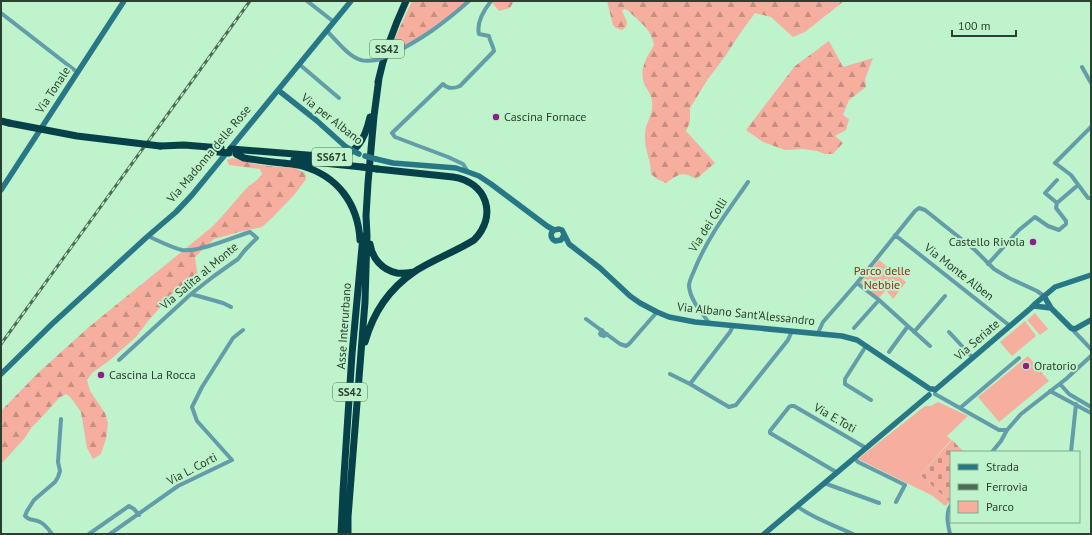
<svg xmlns="http://www.w3.org/2000/svg" width="1092" height="535" font-family="'PT Sans',sans-serif">
<defs>
<pattern id="forest-firs" width="22" height="20" patternUnits="userSpaceOnUse"><rect width="22" height="20" fill="#f6ae9f"/><path d="M5 1l3.5 6h-7zM16 11l3.5 6h-7z" fill="#c78f82"/></pattern>
<pattern id="cemetery-stones" width="16" height="16" patternUnits="userSpaceOnUse"><rect width="16" height="16" fill="#f6ae9f"/><path d="M2 7V4a2 2 0 0 1 4 0v3zM10 15v-3a2 2 0 0 1 4 0v3z" fill="#c78f82"/></pattern>
</defs>
<rect width="100%" height="100%" fill="#bef3cb"/>
<path fill="url(#forest-firs)" d="M412,1H468C444,21 419,39 390,53L395,38Z
M491,1H514L510,8L499,11Z
M607,1H844L805,32L793,37L771,17L755,13L741,32L726,55L708,79L690,108V122L686,131L715,163L696,179C681,171 680,174 666,183L657,179L651,174C651,160 644,148 645,134C645,123 654,115 652,102C652,95 648,91 645,85C638,70 647,57 654,45C651,30 644,26 634,16C630,13 629,10 624,9L622,11L627,22L626,27L622,30L616,28L613,25Z
M829,41L843,67L873,58L865,79L866,87L849,100L843,115L849,119L846,130L835,136L843,143L833,154H825L817,151L803,149L785,150L763,142L746,130L795,66Z
M233,158L255,164L269,166L295,168L305,173L306,179L295,194L272,218L262,227L239,232L214,239L195,257L198,278L192,288L175,291L148,321L136,337L110,360L92,373L87,380L90,391L105,413L108,423L106,439L101,454L93,459L87,448L81,412L71,398L66,394L59,398L41,418L32,427L24,439L1,464V411L38,373L89,327L212,227C223,216 233,203 244,191C250,184 258,181 262,174L260,169L229,165L227,160Z"/>
<path fill="url(#cemetery-stones)" d="M952,440L964,452H951V501L950,502L920,475Z"/>
<path fill="#f6ae9f" d="M879,260L906,282L893,299L886,290L879,298L860,283Z
M1035,313L1048,329L1040,335L1027,320Z
M1025,321L1036,336L1012,356L1000,342Z
M1028,356L1049,381L999,422L978,397Z
M938,402L968,416L947,436L951,440L920,475L950,502L945,506L933,496L858,459L925,406H931Z"/>
<g fill="none" stroke-linecap="round" stroke-linejoin="round">
<path stroke="#629da9" stroke-width="4" d="M307,1L334,22
M1,13L77,72
M327,31C336,40 349,57 361,60C366,62 372,60 377,60
M390,55C421,40 443,24 469,1
M299,64L339,98
M1082,67L1091,83
M1091,127L1055,163L1071,175L1088,198H1091
M468,172L463,164L448,157L395,137L392,133L443,84C448,89 453,89 460,86L494,51C493,45 490,42 489,36L479,34C476,22 484,10 491,1
M1057,180L1045,193L1057,203L1078,185
M895,235L1010,326
M988,264L1019,230L1035,217L1048,226L1059,230L1066,224V221L1056,208L1057,203
M857,283L879,300L930,346
M191,294L223,303L231,307
M586,319L620,344L626,346L629,344L657,312
M710,324C702,313 690,300 689,286C689,281 692,276 694,271C707,238 728,211 748,182
M733,326L730,332L690,384L729,407L736,405L788,340L792,331
M854,328L879,300
M1071,328L1091,349
M602,330L600,334L601,335L604,336L607,334
M914,332L945,296
M949,332L973,358
M818,333L823,322L857,283L915,211L919,208L925,210L975,250L994,269L1009,278L1037,291L1044,296
M866,346L845,379V384L871,400
M889,352L908,326
M119,360L191,294L214,276L238,259L245,250L257,238L250,232C234,237 197,253 182,250C170,247 159,241 148,236
M670,374L690,384
M1060,384L1069,394L1091,407
M1050,391L1091,413
M935,394L999,430H1007L1021,414L1066,379L1091,356
M960,408L1019,358
M992,452L1001,441L1007,430
M1071,452L1076,404
M854,457L858,462L905,485L896,502
M836,472L770,433V431L789,407L791,406H794L866,448
M824,483L879,503
M797,506C812,518 836,526 853,534
M52,534C49,530 45,524 40,522C35,519 29,521 25,516L27,511L34,500L55,482L58,477L60,471L58,462L61,419
M89,534L129,506L134,509L139,515
M110,534L178,486L232,460L197,421L192,407L202,387L233,338L243,330
M950,534C948,525 945,513 951,505"/>
<path stroke="#287786" stroke-width="5.5" d="M278,90L316,120L346,147
M376,159L393,163L456,168L468,172L479,176L491,184L547,226L554,230L559,229L562,230L569,244L600,268L630,296L640,303L657,312L669,317L695,322L842,336L857,340L866,346L930,389H933L935,390
M1,190L124,1
M554,230C550,233 550,238 555,241L561,240L564,235
M1044,296L1051,308L1071,328L1075,329L1091,320
M1034,306L1051,308
M1,374L52,324L148,236L176,212L192,195L351,1
M935,390L1031,308L1036,303L1055,287L1091,275
M764,534L929,395"/>
<path stroke="#06414a" stroke-width="7" d="M378,82C384,54 394,27 406,1
M1,121L9,123
M161,146L184,145L221,148
M231,149L332,157C357,156 365,139 370,117
M236,154L244,158C257,160 270,162 283,163C289,164 296,164 302,166C338,176 358,204 360,240
M294,160L362,167
M370,244C372,258 382,270 397,273C403,274 408,273 414,272
M365,342C373,313 389,289 414,272C432,260 455,252 474,240C498,216 487,182 453,177L377,169
M341,534L343,491L352,354L363,236
M348,534V517L365,302L367,236L366,216L368,183L374,116L379,78"/>
<g stroke="#4d6b55" stroke-width="3">
<path id="rail" d="M1,344L250,1"/>
</g>
<use href="#rail" stroke="#bef3cb" stroke-width="1.5" stroke-dasharray="4.5" stroke-linecap="butt"/>
<path stroke="#629da9" stroke-width="4" d="M377,60L390,55"/>
<path stroke="#287786" stroke-width="5.5" d="M346,147L359,154
M365,156L376,159"/>
<path stroke="#06414a" stroke-width="7" d="M9,123L77,136L160,146
M218,152L229,153
M362,167L377,169"/>
</g>
<g fill="#8e2084" stroke="#bef3cb" stroke-width="1.5">
<circle cx="496" cy="117" r="4"/>
<circle cx="1033" cy="242" r="4"/>
<circle cx="1026" cy="366" r="4"/>
<circle cx="101" cy="375" r="4"/>
</g>
<g text-anchor="middle" stroke-width="4" stroke-linejoin="round" paint-order="stroke">
<g fill="#bef3cb" stroke="#56765e" stroke-width="1">
<rect x="370" y="40" width="34" height="18" rx="3"/>
<rect x="312" y="148" width="40" height="18" rx="3"/>
<rect x="333" y="383" width="34" height="18" rx="3"/>
</g>
<g font-size="11" font-weight="bold" fill="#2a4030">
<text x="387" y="53">SS42</text>
<text x="332" y="161">SS671</text>
<text x="350" y="396">SS42</text>
</g>
<g font-size="12" fill="#2a4030" stroke="#bef3cb">
<text transform="translate(53 90) rotate(-57)" y="4">Via Tonale</text>
<text transform="translate(332 119) rotate(38)" y="4">Via per Albano</text>
<text transform="translate(209 154) rotate(-50)" y="4">Via Madonna delle Rose</text>
<text transform="translate(708 225) rotate(-58)" y="4">Via dei Colli</text>
<text transform="translate(959 272) rotate(38)" y="4">Via Monte Alben</text>
<text transform="translate(199 276) rotate(-40)" y="4">Via Salita al Monte</text>
<text transform="translate(746 314) rotate(6)" y="4">Via Albano Sant'Alessandro</text>
<text transform="translate(344 326) rotate(-86)" y="4">Asse Interurbano</text>
<text transform="translate(977 340) rotate(-41)" y="4">Via Seriate</text>
<text transform="translate(835 418) rotate(30)" y="4">Via E.Toti</text>
<text transform="translate(192 469) rotate(-28)" y="4">Via L. Corti</text>
</g>
<g font-size="12" fill="#2a4030" stroke="#bef3cb" text-anchor="start">
<text x="504" y="121">Cascina Fornace</text>
<text x="1025" y="246" text-anchor="end">Castello Rivola</text>
<text x="1034" y="370">Oratorio</text>
<text x="109" y="379">Cascina La Rocca</text>
</g>
<g font-size="12" fill="#902c1b" stroke="#bef3cb">
<text x="882" y="275">Parco delle<tspan x="882" dy="14">Nebbie</tspan></text>
</g>
</g>
<rect width="1092" height="535" fill="none" stroke="#2a4030" stroke-width="4"/>
<rect x="950" y="451" width="130" height="72" fill="#bef3cb" stroke="#83ab8d"/>
<rect x="958" y="464" width="20" height="6" fill="#287786" stroke="#83ab8d"/>
<text x="986" y="471" font-size="12" fill="#2a4030">Strada</text>
<rect x="958" y="484" width="20" height="6" fill="#4d6b55" stroke="#83ab8d"/>
<text x="986" y="491" font-size="12" fill="#2a4030">Ferrovia</text>
<rect x="958" y="501" width="20" height="12" fill="#f6ae9f" stroke="#83ab8d"/>
<text x="986" y="511" font-size="12" fill="#2a4030">Parco</text>
<path d="M952 30v6h64v-6" fill="none" stroke="#2a4030" stroke-width="2"/>
<text x="958" y="30" font-size="12" fill="#2a4030" stroke="#bef3cb" stroke-width="3" paint-order="stroke">100 m</text>
</svg>
